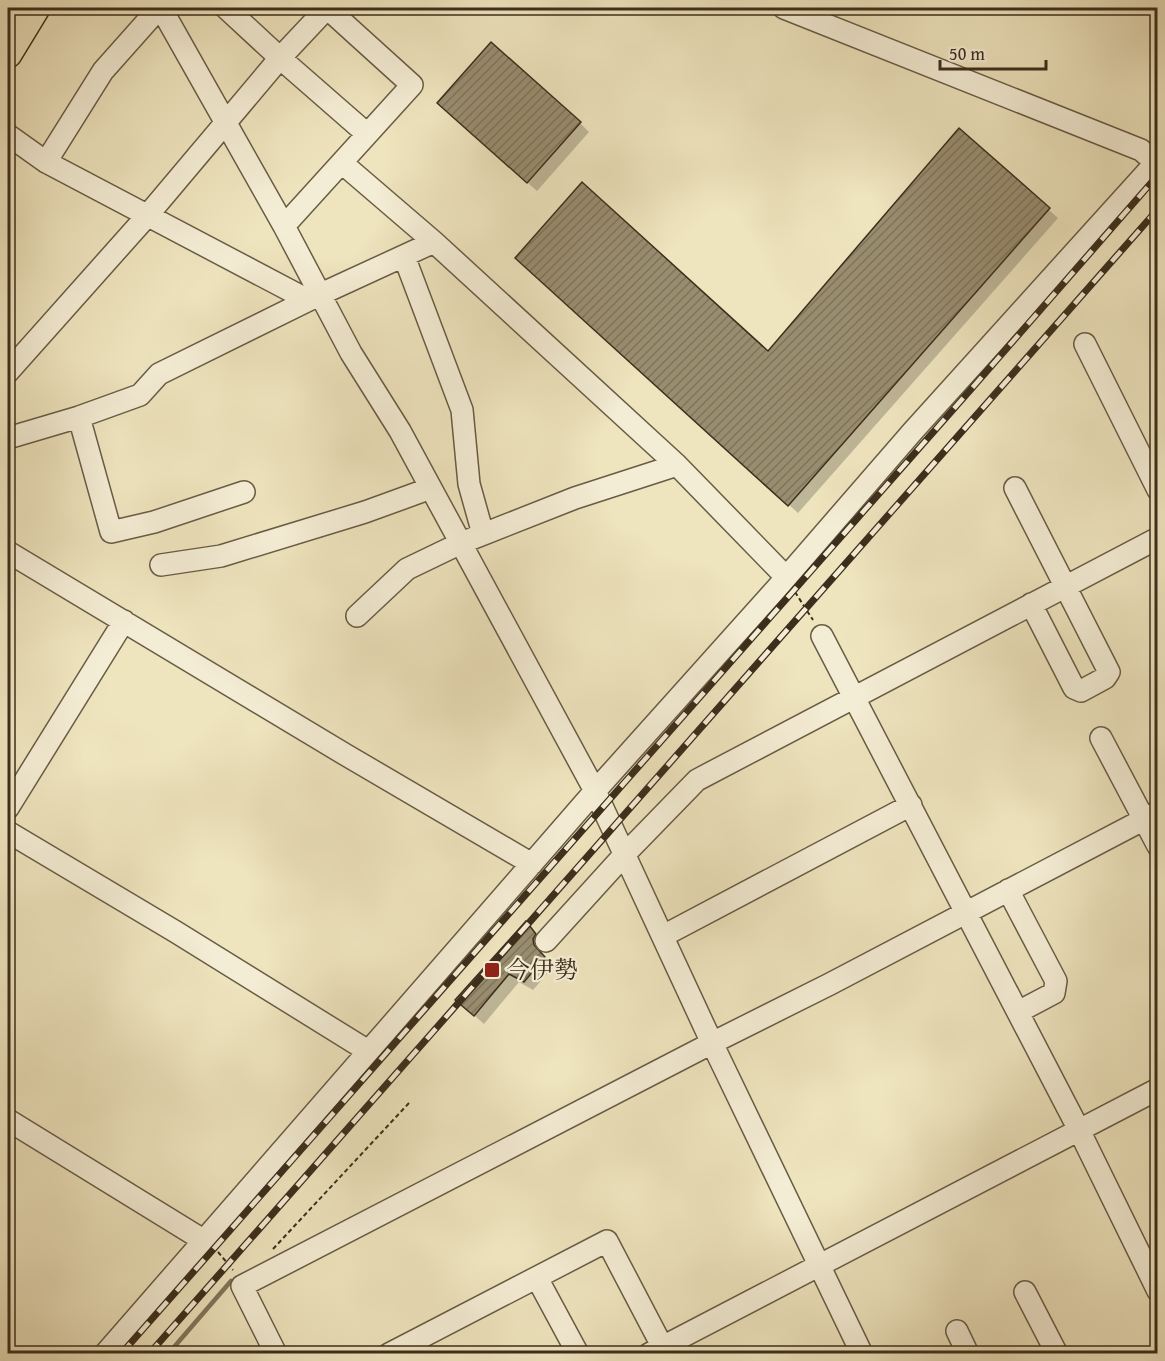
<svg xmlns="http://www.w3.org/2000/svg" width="1165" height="1361" font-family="'Gentium Book Plus','Noto Serif JP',serif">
<defs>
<pattern id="building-hatch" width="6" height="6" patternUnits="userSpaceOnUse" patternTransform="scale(1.5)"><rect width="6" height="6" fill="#998d70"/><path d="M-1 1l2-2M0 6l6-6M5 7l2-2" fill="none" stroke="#7e745b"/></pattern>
</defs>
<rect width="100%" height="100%" fill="#eee4be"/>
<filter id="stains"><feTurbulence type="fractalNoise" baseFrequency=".00333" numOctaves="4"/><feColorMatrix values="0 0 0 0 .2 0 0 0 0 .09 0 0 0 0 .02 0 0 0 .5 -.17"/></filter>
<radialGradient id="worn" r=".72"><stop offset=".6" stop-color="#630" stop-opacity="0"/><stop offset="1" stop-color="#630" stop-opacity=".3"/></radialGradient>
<path fill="#0003" d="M448,112L580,123L589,132L537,191Z
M959,130L1058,218L798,513L526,267L769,353Z
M535,932L544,944L542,955L553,967L533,990L519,982L484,1024L457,1000Z"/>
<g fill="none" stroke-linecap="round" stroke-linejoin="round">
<path stroke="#82765c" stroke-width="4.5" d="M168,1354L231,1281"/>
</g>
<path fill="url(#building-hatch)" stroke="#3c2e1c" stroke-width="1.5" d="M491,42L581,122L527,183L437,103Z
M959,128L1050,208L788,506L515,258L582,182L768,351Z
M526,921L536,934L533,939L534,945L545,957L524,982L509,974L474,1016L455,1000Z"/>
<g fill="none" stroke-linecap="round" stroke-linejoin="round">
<g stroke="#685c44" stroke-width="24">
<path id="minor" d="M161,8L284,226L351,353L400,431L595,791L712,1043L862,1354
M226,8L280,58L367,134
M784,8L1141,150L1158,165
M8,135L46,162L308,300
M46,162L103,71L159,8
M342,163L434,242L677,465L786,577
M284,226L412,85L327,8
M404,256L462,410L469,484L483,534
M1085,344L1158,490
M8,372L147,216L280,58L327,8
M79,417L111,532L154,522L244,492
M8,438L79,417L140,395L159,374L321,294L434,242
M1015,488L1109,672L1105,678L1081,691L1074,688L1031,604
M8,552L346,755L532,864
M161,565L221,556L365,512L431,488
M357,616L407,569L461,543L575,498L677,465
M822,636L1078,1128L1158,1291
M1101,738L1158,846
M8,808L124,621
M8,832L176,932L368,1051
M1008,890L1056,981L1054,993L1018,1012
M663,936L911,805
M546,941L625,854L697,780L1158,538
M8,1120L203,1240
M537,1278L578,1354
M1025,1292L1057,1354
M957,1331L968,1354
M105,1354L595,791L777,588L913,431L1158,160
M276,1354L242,1286L712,1043L830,984L1158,812
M389,1354L607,1241L662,1346
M649,1354L1158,1089"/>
</g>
<g stroke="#3c2e1c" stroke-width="30">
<path id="major" d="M8,54L36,8"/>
</g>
<path stroke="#3c2e1c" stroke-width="2" stroke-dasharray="4.5 3" stroke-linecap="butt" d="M795,592L813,620
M273,1249L409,1103
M218,1252L233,1270"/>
<use href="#minor" stroke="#f4edd5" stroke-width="21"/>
<use href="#major" stroke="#eee4be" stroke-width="27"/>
<g stroke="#3c2e1c" stroke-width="7">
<path id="rail" d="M121,1354L973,387L1158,175
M149,1354L1158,209"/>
</g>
<use href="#rail" stroke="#f4edd5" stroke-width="4.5" stroke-dasharray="14" stroke-linecap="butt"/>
</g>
<rect fill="#8f2418" stroke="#f4edd5" stroke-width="2" x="484" y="962" width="16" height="16" rx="3"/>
<g text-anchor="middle" stroke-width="4.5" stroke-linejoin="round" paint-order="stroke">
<g font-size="24" fill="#3c2e1c" stroke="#f4edd5" text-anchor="start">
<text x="506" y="978">今伊勢</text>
</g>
</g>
<rect width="1165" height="1361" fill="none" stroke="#eee4be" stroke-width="30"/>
<rect x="9" y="9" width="1147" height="1343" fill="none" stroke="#3c2e1c" stroke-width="3"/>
<rect x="15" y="15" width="1135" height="1331" fill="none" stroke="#3c2e1c" stroke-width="1.5"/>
<path d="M940 60v9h106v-9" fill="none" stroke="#3c2e1c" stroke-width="3"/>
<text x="949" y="60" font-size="18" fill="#3c2e1c" stroke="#f4edd5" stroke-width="4.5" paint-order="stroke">50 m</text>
<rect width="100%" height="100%" filter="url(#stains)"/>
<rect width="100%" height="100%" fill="url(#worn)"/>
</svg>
